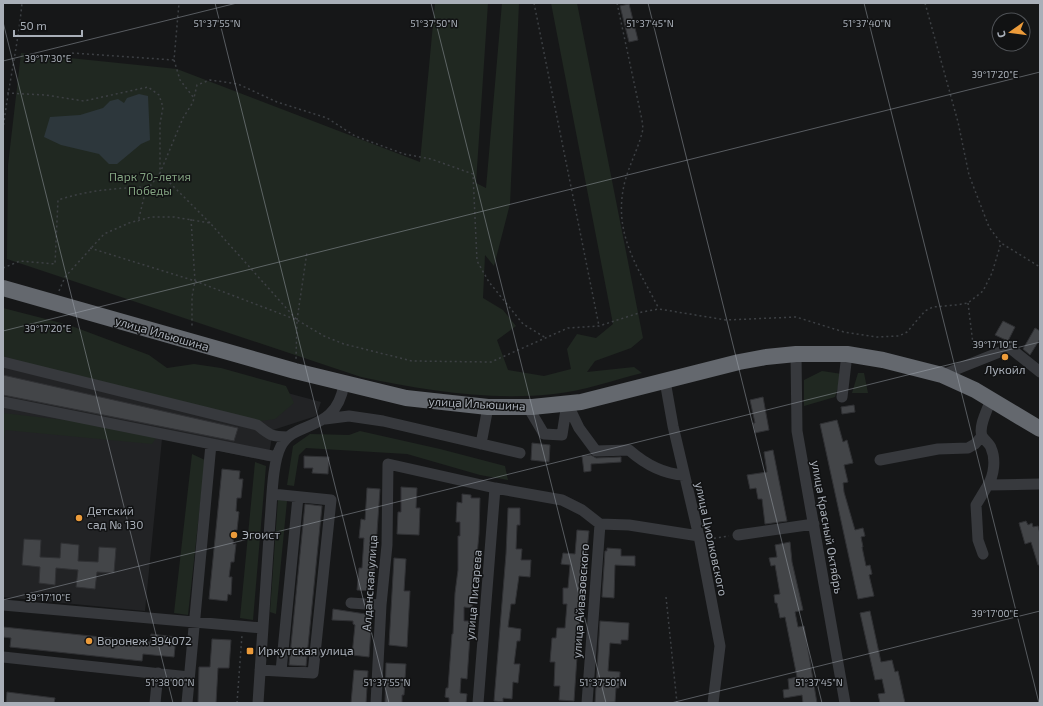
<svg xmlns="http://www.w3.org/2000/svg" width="1043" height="706" font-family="'Exo 2',sans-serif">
<rect width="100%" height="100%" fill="#161718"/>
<path fill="#222325" d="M3,350L122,383L198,369L321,402L316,416L273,430L268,461L162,439L145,611L3,597Z"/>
<path fill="#202821" d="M435,3H488L476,183L486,188L502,3H519L510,204L494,266L485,255L483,298L503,310L516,326L497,340L508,370L544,376L571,369L567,349L577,334L596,338L613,324L551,3H577L643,338L631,348L595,361L587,372L634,367L642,373C614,380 583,391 554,394C490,401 423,390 361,377L7,259L8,165L21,53L177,69L420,162Z
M3,308L69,325L149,355L167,368L194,364L221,368L286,386L294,403L275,419L254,422L110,388L3,356Z
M822,371L842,374L835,397L804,406V380Z
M858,373H864L868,393H852Z
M3,413L161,431L152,444L5,430L3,447Z
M360,431L440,449L505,466L508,480L480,475L407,454L306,448L299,455L294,486L287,485L293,446L310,434L349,435Z
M192,454L205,460L188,615L174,613Z
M255,462L266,466L253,620L240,618Z
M278,499L287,501L276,614L270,612Z"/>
<path fill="#2d373c" d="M139,94L148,96L150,140L141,144L117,164H109L99,154L61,145L44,137L50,117L80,115L103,108L110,101L118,99L124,103L127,98Z"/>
<path fill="#434548" stroke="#303134" d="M629,4L638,40L629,42L620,6Z
M1003,321L1015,327L1008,341L995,335Z
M1035,328L1040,331V339L1030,355L1023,349Z
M3,375L238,428L234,441L3,395Z
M763,397L769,430L755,433L753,423H755L750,400Z
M854,405L855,412L842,414L841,407Z
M837,420L843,442L847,440L853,463L844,465L848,482L843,483L844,492L855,530L863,528L865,536L861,537L863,547H862L866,566L870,565L872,574L869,575L874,596L858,599L820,424Z
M532,443L550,445L549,462L531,460Z
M773,450L787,521L765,524L762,499H758L756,488L750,489L747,475L767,472L764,452Z
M591,455L596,458L621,457V462L591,464V471L584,472L582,456Z
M304,456L329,457L328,474L312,473L313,468H304Z
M222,469L240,471L239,479H243L241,498H237L236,511L239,512L237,530H234L233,544H236L234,562H231L229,577H232L231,595L228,594L227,601L209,599Z
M401,487L417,488L416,508H420L419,535L397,534L398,512H401Z
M367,488L380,489L373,591L357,590L359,568H362L364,538H359L361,519L365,520Z
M462,494L471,495V498H480L479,534L472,608L464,607V621H471L467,679L461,678L460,693L467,694L466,703H449V698L445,697L446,688H448L452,634H453L455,593L458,570V536H460V522H456L457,502L462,503Z
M305,504L322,506L306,666L289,665Z
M508,508H520V525H517L516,549H522L521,560H531L530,577L519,576L515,604H511L508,627L521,629L520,641H517L514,664H520L518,683L513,682L512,699L503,698V702L494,701L506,554Z
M1026,521L1028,525L1032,523L1033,527L1038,526L1040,534V565H1038L1031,542L1025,544L1019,523Z
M577,530L589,531L579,627L574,701L559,700L560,686H554L555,662H550L552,638H556L557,628H565L567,604H563V588H568L570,565L561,564L563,553L575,554Z
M24,539L41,540L40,557L60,558L61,543L79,545L78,561L98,562L99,547L116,548L114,573L97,572L95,589L76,587L78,570L56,568L55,585L39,583L40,567L22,565Z
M790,542L792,562L803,610L795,612L798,627L804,626L817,703H803L802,695L784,698L783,690L789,689L788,679L797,677L785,617L780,618L777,603H775L774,595L780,594L775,565L771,566L769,558L777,557L775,545Z
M607,548L621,549V556H635V566L615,565L614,598L602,597L605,551H607Z
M394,558L406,559L404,591H410L407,647L389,645Z
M333,609L372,615L369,657L352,655L355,625L353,624V621L332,620Z
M870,611L881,662L892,660L895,672L898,671L905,703H880L878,694L885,693L882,679L875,680L860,613Z
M600,621L629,623L628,640H621V644L610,643L608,671L620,672L619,688H616L615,702L595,703Z
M3,627L150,642L151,634L176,637L174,657L143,654L142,661L10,647L11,638L3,637Z
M212,639L231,640L229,668H218L216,703H198L199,667H210Z
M386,663L406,664L404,695H402V703H385Z
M354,670L368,671L366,703H351Z
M7,692L55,698L54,703H6Z"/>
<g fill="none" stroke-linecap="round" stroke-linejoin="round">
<path stroke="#3d4044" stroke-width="1.5" stroke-dasharray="2 3" stroke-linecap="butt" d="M534,3L599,326
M617,3L642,120L643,129C639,147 630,163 625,181C612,232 637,266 659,309
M925,3L958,122L969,175L989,227L1001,243L1040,267
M72,53L174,60L179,3
M174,60L180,80L194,98
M7,93L45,95L84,101L148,87L159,95L163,107L160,124V173L145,193L138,222
M3,130C8,87 18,46 22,3
M191,219L195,281L192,297V328
M210,223L160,173L183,118L193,102L197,85L210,80L238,84L277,102L327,118L355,136L404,154L431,159L473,174L477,261L489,282L523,324L546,338
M90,248L195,281L297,320L324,336L344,344L412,361L491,362L568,328L599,326L642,312L659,309L726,320L796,317L844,332L877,337L899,336L907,332L925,311L933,307L956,305L968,303L983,291L992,273L1001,243
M3,268L20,261L55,264L58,200C88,190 118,188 149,187
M59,291L65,277L104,234L129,223L151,217H174L210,223L297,320L296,359
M968,303L974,352
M297,320L307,252
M709,539L729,536
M666,597L677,703
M237,703L242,635"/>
<path stroke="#37393d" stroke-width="11" d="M796,354L797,431L845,703
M3,362L257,425C271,435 269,436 287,437
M942,375L1010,348L1040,372
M665,381L673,426L700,541L720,646L713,703
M842,397L847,354
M3,402L277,457
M567,403L579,428L596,451L629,450C645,464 663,474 684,475
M528,407L544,434L562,435L567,403
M325,419L349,416L383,421L520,453
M481,444L488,407
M880,460L938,449L968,448L975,444L982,436
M988,485C994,475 996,459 991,448C990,444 984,440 982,436C978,426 988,409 991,399
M738,535L814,524
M983,554L978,540L976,505L988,485L1040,484
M351,603L381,605
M3,605L262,628
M3,657L189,677
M260,670L313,673L331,500L272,494
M281,671L298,497
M155,703L158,673
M187,703L211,444
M258,703C262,642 266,582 270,521C272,501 272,463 281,446C295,419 336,434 344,384
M376,703L381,605L387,545L388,464L495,488L562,500L582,510L600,524L629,525L699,536
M478,703L495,488
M587,703L600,524"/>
<path stroke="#64686e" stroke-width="16" d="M3,288L295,371L406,398L488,407H532L581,402L739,362L766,357L796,354H847L883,360L942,375L975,390L1040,429"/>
</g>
<path fill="none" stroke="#a9afb8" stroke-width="1" stroke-opacity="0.45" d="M215,3L389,703M431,3L606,703M648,3L822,703M864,3L1039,703M3,22L173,703M3,61L237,3M3,331L1040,72M3,600L1040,342M671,703L1040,611"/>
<g fill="#ec9b3a" stroke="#111213" stroke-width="1.5">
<circle cx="1005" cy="357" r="4"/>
<circle cx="79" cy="518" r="4"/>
<circle cx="234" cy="535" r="4"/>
<circle cx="89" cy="641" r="4"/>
<rect x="246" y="647" width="8" height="8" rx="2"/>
</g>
<g text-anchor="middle" stroke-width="3" stroke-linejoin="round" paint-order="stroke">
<g font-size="12" fill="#82a280" stroke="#111213">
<text x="150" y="181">Парк 70-летия<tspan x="150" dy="14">Победы</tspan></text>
</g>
<g font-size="12" fill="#a9afb8" stroke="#111213">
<text transform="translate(162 334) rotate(16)" y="4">улица Ильюшина</text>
<text transform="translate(477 404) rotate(3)" y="4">улица Ильюшина</text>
<text transform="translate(827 527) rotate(80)" y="4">улица Красный Октябрь</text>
<text transform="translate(711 539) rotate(78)" y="4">улица Циолковского</text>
<text transform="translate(370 583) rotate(-86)" y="4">Алданская улица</text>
<text transform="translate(474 595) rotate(-85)" y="4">улица Писарева</text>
<text transform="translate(581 601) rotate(-86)" y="4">улица Айвазовского</text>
</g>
<g font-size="12" fill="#a9afb8" stroke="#111213" text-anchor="start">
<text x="1005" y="374" text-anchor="middle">Лукойл</text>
<text x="87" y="515">Детский<tspan x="87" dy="14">сад № 130</tspan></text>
<text x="242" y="539">Эгоист</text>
<text x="97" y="645">Воронеж 394072</text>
<text x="258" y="655">Иркутская улица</text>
</g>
</g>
<g font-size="10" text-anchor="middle" fill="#a9afb8" stroke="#111213" stroke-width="3" stroke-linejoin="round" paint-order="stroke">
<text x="650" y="27">51°37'45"N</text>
<text x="217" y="27">51°37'55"N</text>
<text x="434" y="27">51°37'50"N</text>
<text x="867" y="27">51°37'40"N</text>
<text x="48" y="62">39°17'30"E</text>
<text x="995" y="78">39°17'20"E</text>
<text x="48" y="332">39°17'20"E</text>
<text x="995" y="348">39°17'10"E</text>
<text x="48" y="601">39°17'10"E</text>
<text x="995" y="617">39°17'00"E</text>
<text x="170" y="686">51°38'00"N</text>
<text x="387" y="686">51°37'55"N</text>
<text x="603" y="686">51°37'50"N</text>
<text x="819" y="686">51°37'45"N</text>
</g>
<rect width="1043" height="706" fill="none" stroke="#a9afb8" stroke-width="8"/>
<g transform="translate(1011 32) rotate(256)"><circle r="19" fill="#111213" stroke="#4e5155"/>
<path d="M0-3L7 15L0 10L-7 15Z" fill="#ec9b3a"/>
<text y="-6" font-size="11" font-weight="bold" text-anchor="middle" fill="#a9afb8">С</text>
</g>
<path d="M14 30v6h68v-6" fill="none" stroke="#a9afb8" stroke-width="2"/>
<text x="20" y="30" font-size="12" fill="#a9afb8" stroke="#111213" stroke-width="3" paint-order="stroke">50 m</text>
</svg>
